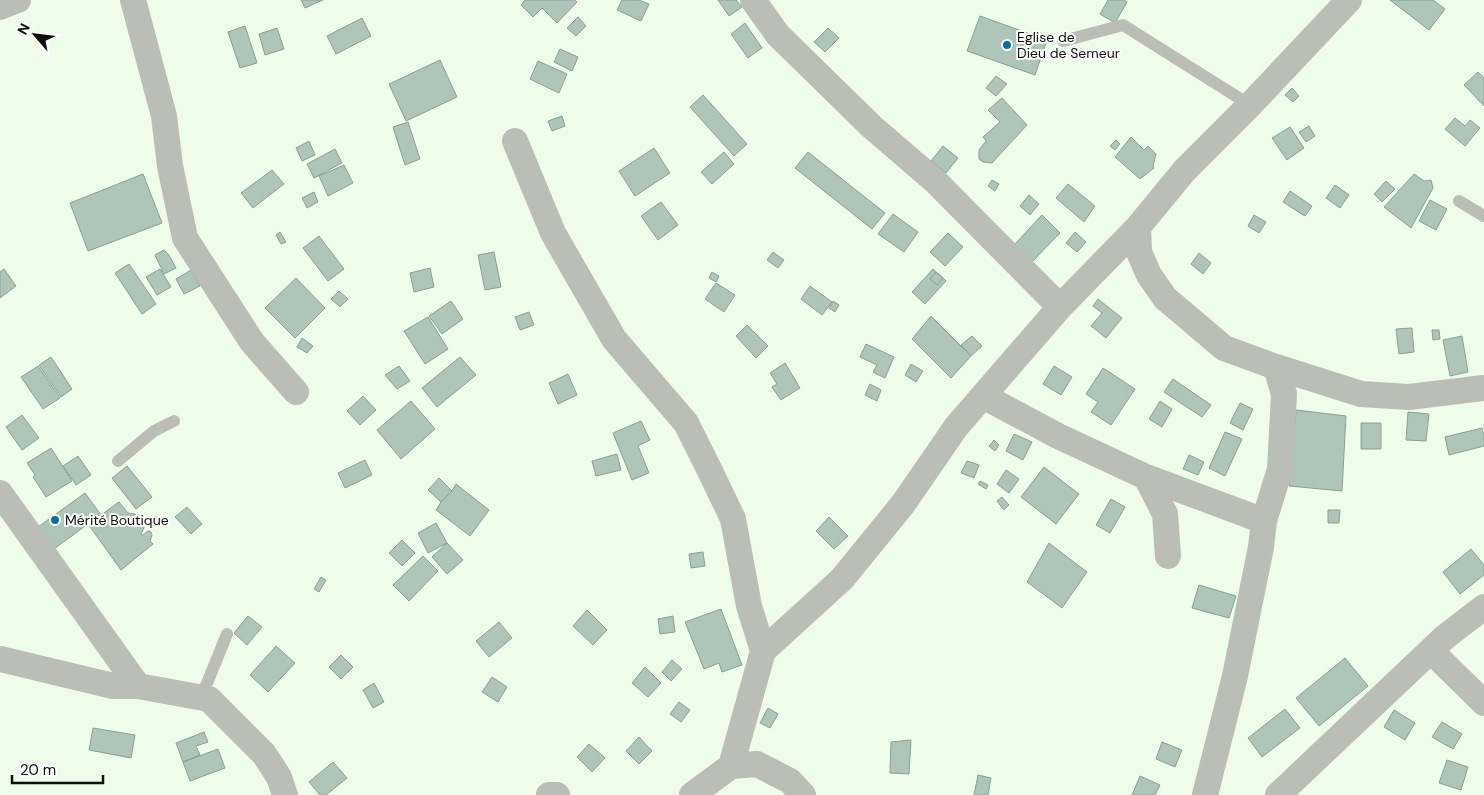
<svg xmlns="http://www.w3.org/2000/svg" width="1484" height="795" font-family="'DM Sans',sans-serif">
<rect width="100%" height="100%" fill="#edfdea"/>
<path fill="#aec5b8" stroke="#8ba094" d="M301,0H323L305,8Z
M525,0H575L577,2L557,23L542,8L533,17L521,5Z
M622,0H639L649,4L641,21L617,10Z
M718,0H736L742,7L729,16Z
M1108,0H1124L1127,2L1115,23L1100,14Z
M1390,0H1433L1445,9L1429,30Z
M980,16L1047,40L1035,75L967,51Z
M578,17L586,26L576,36L567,28Z
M362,18L371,36L336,54L327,36Z
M745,23L762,48L748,58L731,34Z
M245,26L257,63L240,68L228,32Z
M277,28L284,49L265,55L259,34Z
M828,28L839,38L825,52L814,42Z
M560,49L578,57L572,71L554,62Z
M440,60L457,97L406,121L389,84Z
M538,61L567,74L559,93L530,79Z
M1478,72L1484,78V106L1464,85Z
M996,76L1007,84L996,96L986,88Z
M1292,88L1299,96L1293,102L1285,95Z
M703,95L747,144L734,156L690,107Z
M1002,98L1027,125L992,163L983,162L979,159V150L986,141L983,137L1000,122L988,110Z
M562,116L565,126L552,131L548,121Z
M1455,118L1465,126L1470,120L1480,128L1465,146L1445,129Z
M408,122L420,159L405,165L393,127Z
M1309,126L1315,136L1306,142L1299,132Z
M1290,127L1304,148L1287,160L1272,138Z
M1131,137L1144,150L1148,146L1156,154L1153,166L1154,168L1140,179L1115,157Z
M1116,140L1120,144L1115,150L1110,146Z
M309,141L315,155L302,161L296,148Z
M943,146L958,158L946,173L931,161Z
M654,148L670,173L635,196L619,171Z
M335,149L342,163L314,178L307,164Z
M724,152L734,164L712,184L701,172Z
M808,152L885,213L872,229L795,168Z
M344,165L353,183L328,196L319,176Z
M272,170L284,184L253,208L241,193Z
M143,174L162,223L88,251L70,203Z
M1414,174L1424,181L1431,180L1433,188L1411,228L1384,207Z
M992,180L999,184L995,191L988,186Z
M1386,181L1395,189L1382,202L1374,194Z
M1068,184L1095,206L1084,222L1056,198Z
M1335,185L1349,195L1340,208L1326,198Z
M1290,191L1312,206L1305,216L1283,202Z
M314,192L318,202L307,208L302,198Z
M1029,195L1039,204L1030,215L1020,206Z
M1430,200L1447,209L1436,230L1419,221Z
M661,202L678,225L658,240L641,216Z
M893,214L918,232L904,252L878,234Z
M1042,215L1060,233L1032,262L1014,245Z
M1254,215L1266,222L1259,233L1248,226Z
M280,232L286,242L281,244L276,235Z
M1075,232L1086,242L1077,252L1066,243Z
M948,233L963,247L945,266L930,252Z
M319,236L344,269L328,281L303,248Z
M164,250L169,255L176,268L164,274L155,255Z
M494,252L501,287L485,290L478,255Z
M773,252L784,260L778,268L767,260Z
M1199,253L1211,263L1203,274L1191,264Z
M129,264L156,304L142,314L115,273Z
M430,268L434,287L414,292L410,273Z
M4,269L16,286L0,298V272Z
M160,269L171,287L157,295L146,277Z
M933,269L946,281L925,304L912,292Z
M191,270L200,286L184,294L176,279Z
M712,272L719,276L716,282L709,278Z
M936,272L943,278L937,285L930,279Z
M296,278L325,308L295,338L265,308Z
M716,283L735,295L724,312L705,299Z
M810,286L832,302L822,315L801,299Z
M339,291L348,299L340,307L331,299Z
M1098,299L1122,318L1106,338L1091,326L1102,313L1093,306Z
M451,301L463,319L442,334L429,316Z
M833,301L839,305L835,312L829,308Z
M529,312L534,325L520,330L515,317Z
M931,316L971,356L951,378L912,339Z
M428,317L448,349L425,364L404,331Z
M747,325L768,346L756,358L736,336Z
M1412,328L1414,352L1399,354L1396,329Z
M1432,330H1439L1440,339L1433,340Z
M972,336L982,346L971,356L961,345Z
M1462,336L1468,372L1450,376L1443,340Z
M302,338L313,346L307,353L297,347Z
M866,344L894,357L885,378L873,372L877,365L860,357Z
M51,357L72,389L61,397L39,365Z
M460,357L476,375L437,407L422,388Z
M785,363L800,388L781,400L772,387L777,384L770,373Z
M911,364L923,371L916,382L905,375Z
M38,366L60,398L43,409L21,377Z
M399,366L410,381L397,389L385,375Z
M1054,366L1072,377L1061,395L1043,384Z
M1103,368L1135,389L1111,425L1091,412L1098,402L1086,394Z
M568,374L577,395L558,404L549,383Z
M1173,379L1211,405L1202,417L1164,392Z
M870,384L881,390L877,401L865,395Z
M363,396L376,410L360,425L347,411Z
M411,401L435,429L401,459L377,430Z
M1160,401L1172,409L1162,427L1149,419Z
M1240,403L1253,409L1243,430L1230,423Z
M1296,410L1346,416L1342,491L1289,486Z
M1408,412L1429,414L1426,441L1406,440Z
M22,415L39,438L22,450L6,427Z
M641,421L650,440L638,446L649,473L632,480L613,433Z
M1361,423H1381V449H1361Z
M1482,428L1484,435V446L1449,455L1445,437Z
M1225,432L1242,439L1225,476L1209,468Z
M1014,434L1032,442L1023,460L1006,451Z
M994,440L999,445L995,451L989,446Z
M51,448L72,481L46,497L33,477L35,475L27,463Z
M617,454L621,470L596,476L592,461Z
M1189,455L1204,462L1198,475L1183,469Z
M78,456L91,475L76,485L63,466Z
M365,460L372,475L345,488L338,473Z
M967,461L979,465L974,478L961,473Z
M127,466L152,497L136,509L112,478Z
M1044,467L1079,494L1056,524L1021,497Z
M1006,470L1019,479L1009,493L997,484Z
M439,478L452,491L441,502L428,490Z
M980,481L988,485L986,489L978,484Z
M456,484L489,510L470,536L436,510L441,502L452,491Z
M85,493L101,515L119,502L128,513L135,514L144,527L141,535H143L148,531L151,532L152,535L150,541L153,544L121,570L88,524L54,549L38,527Z
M1002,497L1009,505L1004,510L997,501Z
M1111,499L1125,507L1110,533L1096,525Z
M187,507L202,524L191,534L175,517Z
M1328,510H1340L1339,523H1328Z
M829,517L848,536L834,549L816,531Z
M436,523L447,543L428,553L418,533Z
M402,540L415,553L402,566L389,553Z
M447,543L463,560L447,574L432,557Z
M1049,543L1087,572L1062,608L1027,582Z
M1471,549L1484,565V575L1460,594L1443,572Z
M703,552L705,566L691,568L689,554Z
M423,556L438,571L409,601L393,585Z
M321,577L326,580L319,592L314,589Z
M1199,585L1236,596L1229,618L1192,608Z
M721,609L742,665L722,672L719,663L704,669L685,622Z
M587,610L607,630L593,645L573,626Z
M248,616L262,627L247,645L234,633Z
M673,616L675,632L660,634L658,619Z
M499,622L512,638L489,657L476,641Z
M276,646L295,663L268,692L250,675Z
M341,655L353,667L341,679L329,667Z
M1345,658L1368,686L1319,726L1296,698Z
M672,660L682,669L671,681L662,672Z
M645,667L661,683L648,697L632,683Z
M492,677L507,687L498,702L482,692Z
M374,683L384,702L373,708L363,690Z
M679,702L690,710L681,722L670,714Z
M768,708L778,714L770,728L760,723Z
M1285,709L1300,728L1262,757L1248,738Z
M1394,710L1415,723L1405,740L1384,727Z
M1442,722L1462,734L1453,749L1432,737Z
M93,728L135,735L131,758L89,750Z
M204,732L208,742L196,746L200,755L183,762L176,743Z
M639,737L652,751L639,764L626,751Z
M911,740L909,774L890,773L891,742Z
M1162,742L1182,750L1175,767L1156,759Z
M589,744L605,758L592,772L577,757Z
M218,749L225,768L190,781L183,762Z
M1447,760L1468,767L1461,790L1439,783Z
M333,762L347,778L326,795H320L309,782Z
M978,775L991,778L988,795H974Z
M1140,776L1160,785L1155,795H1132Z"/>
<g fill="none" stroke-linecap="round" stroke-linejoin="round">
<path stroke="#babeb4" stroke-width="12" d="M1063,41L1123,25L1250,105
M1459,201L1484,216
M118,461L154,431L174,421
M201,698L227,634"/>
<path stroke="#babeb4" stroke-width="26" d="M133,0L164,116L170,166L185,238L252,342L296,392
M753,0L778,35L871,126L936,182L1060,307
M0,7L18,0
M515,141L553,233L614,339L686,423L710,471L733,519L749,606L763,651
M1138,227L1139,252L1149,275L1165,298L1224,348L1276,367L1361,394L1409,397L1484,388
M983,396L1058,436L1146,477L1165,514L1168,556
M1146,477L1264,521
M0,493L138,686
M1431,651L1484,703
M0,659L113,686H138L209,699L264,754L279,777L285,795
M731,766L757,764L790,781L803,795
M549,795H557
M692,795L731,766L763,651L842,579L903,504L956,427L1060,307L1138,227L1184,171L1250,105L1349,0
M1205,795L1235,676L1261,547L1264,521L1280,469L1284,394L1276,367
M1278,795L1445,637L1484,607"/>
</g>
<g fill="#0a6f9c" stroke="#fff" stroke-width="2">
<circle cx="1007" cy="45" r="5"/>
<circle cx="55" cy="520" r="5"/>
</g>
<g text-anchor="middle" stroke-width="4" stroke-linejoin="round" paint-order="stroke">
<g font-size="14" fill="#0b100a" stroke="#fff" text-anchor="start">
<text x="1017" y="42">Eglise de<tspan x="1017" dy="16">Dieu de Semeur</tspan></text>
<text x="65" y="525">Mérité Boutique</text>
</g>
</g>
<g transform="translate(35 35) rotate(298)" stroke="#ffffff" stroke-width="4" paint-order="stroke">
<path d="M0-4L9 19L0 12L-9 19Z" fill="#0b100a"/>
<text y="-8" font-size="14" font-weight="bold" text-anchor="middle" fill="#0b100a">N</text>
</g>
<path d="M12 775v8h91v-8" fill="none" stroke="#0b100a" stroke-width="2.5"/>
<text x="20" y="775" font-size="15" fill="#0b100a" stroke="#ffffff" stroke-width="4" paint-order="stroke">20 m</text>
</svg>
